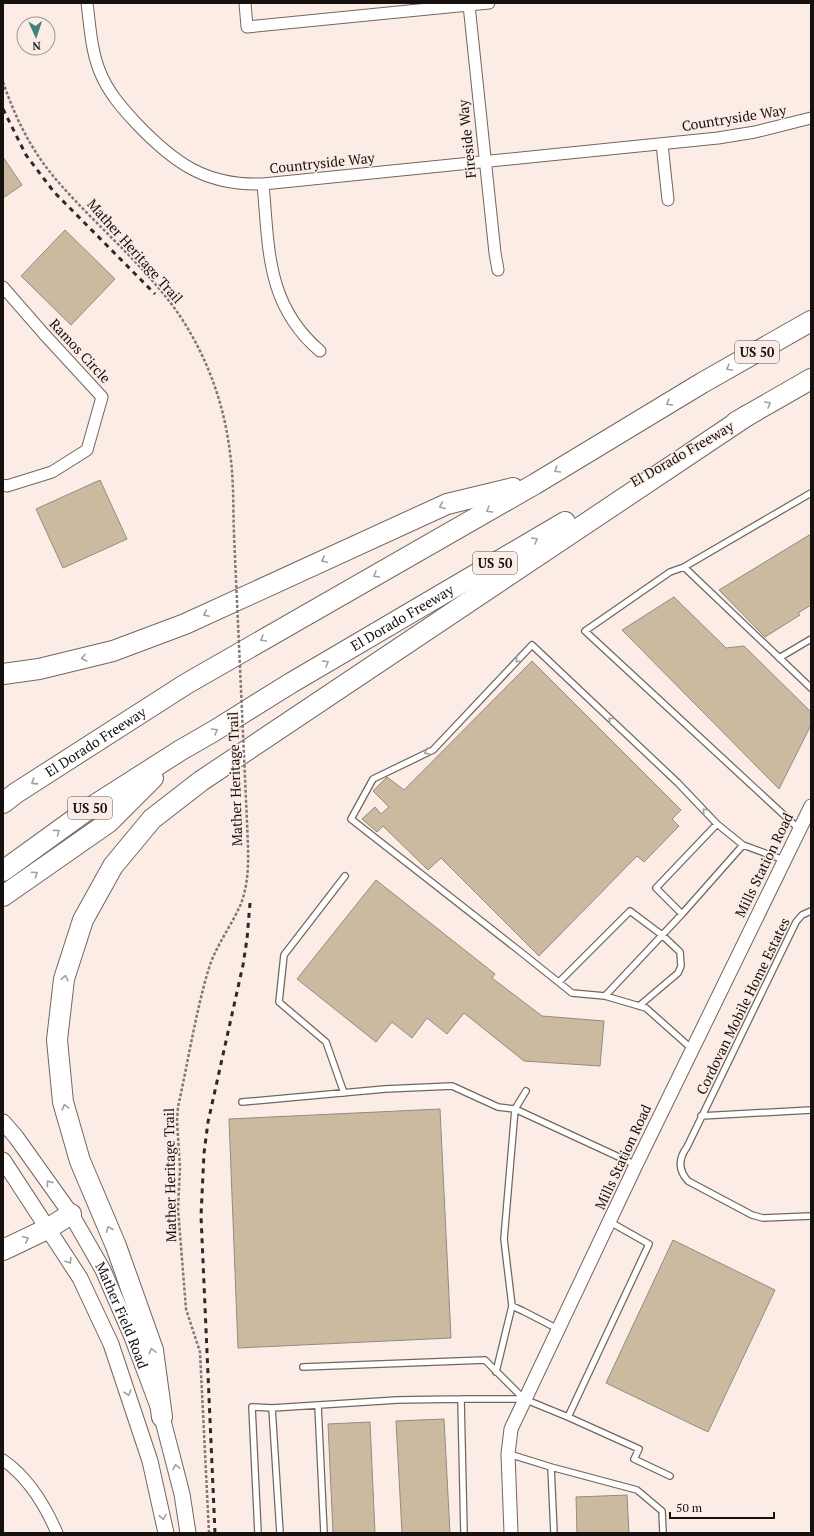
<svg xmlns="http://www.w3.org/2000/svg" width="814" height="1536" font-family="'PT Serif',serif">
<rect width="100%" height="100%" fill="#fbede6"/>
<path fill="#ccbaa0" stroke="#928b80" d="M3,157L22,185L3,198Z
M65,230L115,279L71,325L21,276Z
M100,480L127,539L63,568L36,509Z
M811,534V605L798,613L800,615L765,637L719,590Z
M674,597L726,648L744,646L811,712V725L779,789L622,630Z
M532,661L681,810L672,819L679,826L644,862L637,856L539,956L441,858L428,870L383,826L377,832L362,819L375,807L381,814L389,807L373,791L387,777L404,790Z
M376,880L495,974L492,978L542,1016L604,1021L600,1066L524,1061L464,1013L447,1034L427,1018L412,1038L392,1022L376,1042L297,979Z
M440,1109L451,1338L238,1348L229,1119Z
M673,1240L775,1290L708,1432L606,1383Z
M444,1419L450,1533H402L396,1421Z
M370,1422L375,1533H333L328,1424Z
M627,1495L629,1533H577L576,1497Z"/>
<g fill="none" stroke-linecap="round" stroke-linejoin="round">
<g stroke="#726660" stroke-width="8">
<path id="service" d="M684,567L811,688
M779,658L811,639
M799,829L585,631L670,572L684,567L811,493
M811,911L802,915L796,922L687,1147C678,1159 678,1170 688,1181L752,1215L763,1218L811,1216
M682,914L656,888L717,824
M559,982L630,911L662,935L680,952L681,966L678,973L639,1006
M605,996L682,914L743,845
M692,1049L646,1008L605,996L572,993L522,953L351,819L373,779L433,750L532,645L678,783L717,824L743,845L784,860
M344,1093L326,1042L279,1002L284,955L345,876
M242,1102L385,1089L452,1086L498,1107L515,1109L636,1165
M701,1116L811,1110
M512,1306L523,1311L558,1329
M303,1367L485,1360L524,1399
M496,1372L512,1306L504,1239L515,1109L526,1091
M461,1399L464,1533
M318,1405L324,1533
M272,1408L280,1533
M568,1417L649,1244L610,1222
M509,1454L551,1467L637,1490L662,1511L663,1533
M551,1467L554,1533
M258,1533L252,1407L272,1408L397,1400L461,1399H524L568,1417L639,1449L634,1459L670,1476"/>
</g>
<g stroke="#726660" stroke-width="13">
<path id="minor" d="M87,3C90,26 91,50 100,72C108,92 122,108 136,123C174,163 206,186 263,184L718,138L755,132L811,118
M245,3L247,27L489,3
M469,5L495,253L498,270
M662,144L668,200
M263,184C269,249 266,305 320,351
M3,287L44,334L102,397L87,450L52,472L7,486L3,485
M3,1460C29,1478 45,1505 57,1533"/>
</g>
<g stroke="#726660" stroke-width="15">
<path id="tertiary" d="M511,1533L508,1454L511,1429L636,1165L811,806"/>
</g>
<g stroke="#726660" stroke-width="17">
<g id="secondary">
<path id="s1" d="M3,1122L16,1137L71,1214L103,1270L132,1337L162,1417L182,1494L188,1533"/>
<path d="M3,1160L80,1278L111,1344L150,1461L166,1533"/>
</g>
</g>
<g stroke="#726660" stroke-width="22">
<g id="motorway">
<path d="M736,422L811,379"/>
<path d="M3,674L39,669L113,651L185,624L447,504L513,488"/>
<path id="s2" d="M3,803L16,793L186,684L535,484L702,383L811,321"/>
<path id="s3" d="M3,871L90,808L181,750L214,731L291,683L565,522"/>
<path d="M3,896L109,822L153,778"/>
<path d="M3,1250L49,1228L71,1214"/>
<path d="M162,1417L153,1350L116,1246L80,1161L63,1102L57,1040L64,979L83,920L113,866L152,819L201,781L748,415"/>
</g>
</g>
<path stroke="#807773" stroke-width="2.5" stroke-dasharray="3 2" stroke-linecap="butt" d="M3,82C16,120 33,154 60,184C102,232 160,278 191,334C212,371 225,411 230,453C234,480 233,508 234,535
M209,1533L200,1352L186,1309L178,1209L180,1168L177,1121L178,1107C188,1062 195,1016 208,971C215,947 230,928 240,906C251,880 248,849 247,822"/>
<use href="#service" stroke="#fff" stroke-width="5.5"/>
<use href="#minor" stroke="#fff" stroke-width="11"/>
<use href="#tertiary" stroke="#fff" stroke-width="13"/>
<use href="#secondary" stroke="#fff" stroke-width="15"/>
<use href="#motorway" stroke="#fff" stroke-width="20"/>
<path stroke="#2f2926" stroke-width="3" stroke-dasharray="5 5" stroke-linecap="butt" d="M3,109L26,155L54,192L155,294
M215,1533L201,1216L204,1153L208,1122L243,965L247,939L250,903"/>
<path stroke="#807773" stroke-width="2.5" stroke-dasharray="3 2" stroke-linecap="butt" d="M234,535L247,822"/>
</g>
<defs><path id="oneway-chevron" d="M-2-3.5L2.5 0L-2 3.5" fill="none" stroke-width="1.6" stroke-linecap="round" stroke-linejoin="round"/></defs>
<g stroke="#a2a09f">
<use href="#oneway-chevron" transform="translate(729 368) rotate(150)"/>
<use href="#oneway-chevron" transform="translate(669 403) rotate(149)"/>
<use href="#oneway-chevron" transform="translate(768 404) rotate(-30)"/>
<use href="#oneway-chevron" transform="translate(557 470) rotate(149)"/>
<use href="#oneway-chevron" transform="translate(442 506) rotate(157)"/>
<use href="#oneway-chevron" transform="translate(489 510) rotate(150)"/>
<use href="#oneway-chevron" transform="translate(535 540) rotate(-30)"/>
<use href="#oneway-chevron" transform="translate(324 560) rotate(155)"/>
<use href="#oneway-chevron" transform="translate(376 575) rotate(150)"/>
<use href="#oneway-chevron" transform="translate(206 614) rotate(155)"/>
<use href="#oneway-chevron" transform="translate(263 639) rotate(150)"/>
<use href="#oneway-chevron" transform="translate(84 658) rotate(166)"/>
<use href="#oneway-chevron" transform="translate(518 660) rotate(133)"/>
<use href="#oneway-chevron" transform="translate(326 663) rotate(-30)"/>
<use href="#oneway-chevron" transform="translate(611 720) rotate(-137)"/>
<use href="#oneway-chevron" transform="translate(215 731) rotate(-31)"/>
<use href="#oneway-chevron" transform="translate(427 752) rotate(153)"/>
<use href="#oneway-chevron" transform="translate(34 782) rotate(147)"/>
<use href="#oneway-chevron" transform="translate(705 811) rotate(-134)"/>
<use href="#oneway-chevron" transform="translate(57 832) rotate(-36)"/>
<use href="#oneway-chevron" transform="translate(35 874) rotate(-35)"/>
<use href="#oneway-chevron" transform="translate(65 978) rotate(-77)"/>
<use href="#oneway-chevron" transform="translate(65 1107) rotate(-105)"/>
<use href="#oneway-chevron" transform="translate(49 1183) rotate(-126)"/>
<use href="#oneway-chevron" transform="translate(109 1229) rotate(-112)"/>
<use href="#oneway-chevron" transform="translate(26 1239) rotate(-25)"/>
<use href="#oneway-chevron" transform="translate(69 1261) rotate(58)"/>
<use href="#oneway-chevron" transform="translate(152 1351) rotate(-103)"/>
<use href="#oneway-chevron" transform="translate(128 1393) rotate(71)"/>
<use href="#oneway-chevron" transform="translate(176 1467) rotate(-103)"/>
<use href="#oneway-chevron" transform="translate(163 1517) rotate(79)"/>
</g>
<g text-anchor="middle" stroke-width="3" stroke-linejoin="round" paint-order="stroke">
<g fill="#fbede6" stroke="#5b5350" stroke-width="1">
<rect x="735" y="341" width="44" height="22" rx="3"/>
<rect x="473" y="552" width="44" height="22" rx="3"/>
<rect x="68" y="797" width="44" height="22" rx="3"/>
</g>
<g font-size="13" font-weight="bold" fill="#16110f">
<text x="757" y="357">US 50</text>
<text x="495" y="568">US 50</text>
<text x="90" y="813">US 50</text>
</g>
<g font-size="14" fill="#16110f" stroke="#fbede6">
<text transform="translate(734 118) rotate(-9)" y="5">Countryside Way</text>
<text transform="translate(467 139) rotate(-96)" y="5">Fireside Way</text>
<text transform="translate(322 163) rotate(-6)" y="5">Countryside Way</text>
<text transform="translate(135 251) rotate(48)" y="5">Mather Heritage Trail</text>
<text transform="translate(80 351) rotate(47)" y="5">Ramos Circle</text>
<text transform="translate(682 454) rotate(-30)" y="5">El Dorado Freeway</text>
<text dy="5" stroke="none"><textPath href="#s3" startOffset="473">El Dorado Freeway</textPath></text>
<text dy="5" stroke="none"><textPath href="#s2" startOffset="111">El Dorado Freeway</textPath></text>
<text transform="translate(235 779) rotate(-92)" y="5">Mather Heritage Trail</text>
<text transform="translate(764 865) rotate(-64)" y="5">Mills Station Road</text>
<text transform="translate(743 1006) rotate(-64)" y="5">Cordovan Mobile Home Estates</text>
<text transform="translate(623 1157) rotate(-65)" y="5">Mills Station Road</text>
<text transform="translate(170 1175) rotate(-91)" y="5">Mather Heritage Trail</text>
<text dy="5" stroke="none"><textPath href="#s1" startOffset="228">Mather Field Road</textPath></text>
</g>
</g>
<rect width="814" height="1536" fill="none" stroke="#16110f" stroke-width="8"/>
<g transform="translate(36 36) rotate(177)"><circle r="19" fill="#fbede6" stroke="#9f9590"/>
<path d="M0-3L7 15L0 10L-7 15Z" fill="#3c837d"/>
<text y="-6" font-size="11" font-weight="bold" text-anchor="middle" fill="#16110f">N</text>
</g>
<path d="M670 1512v6h104v-6" fill="none" stroke="#16110f" stroke-width="2"/>
<text x="676" y="1512" font-size="12" fill="#16110f" stroke="#fbede6" stroke-width="3" paint-order="stroke">50 m</text>
</svg>
